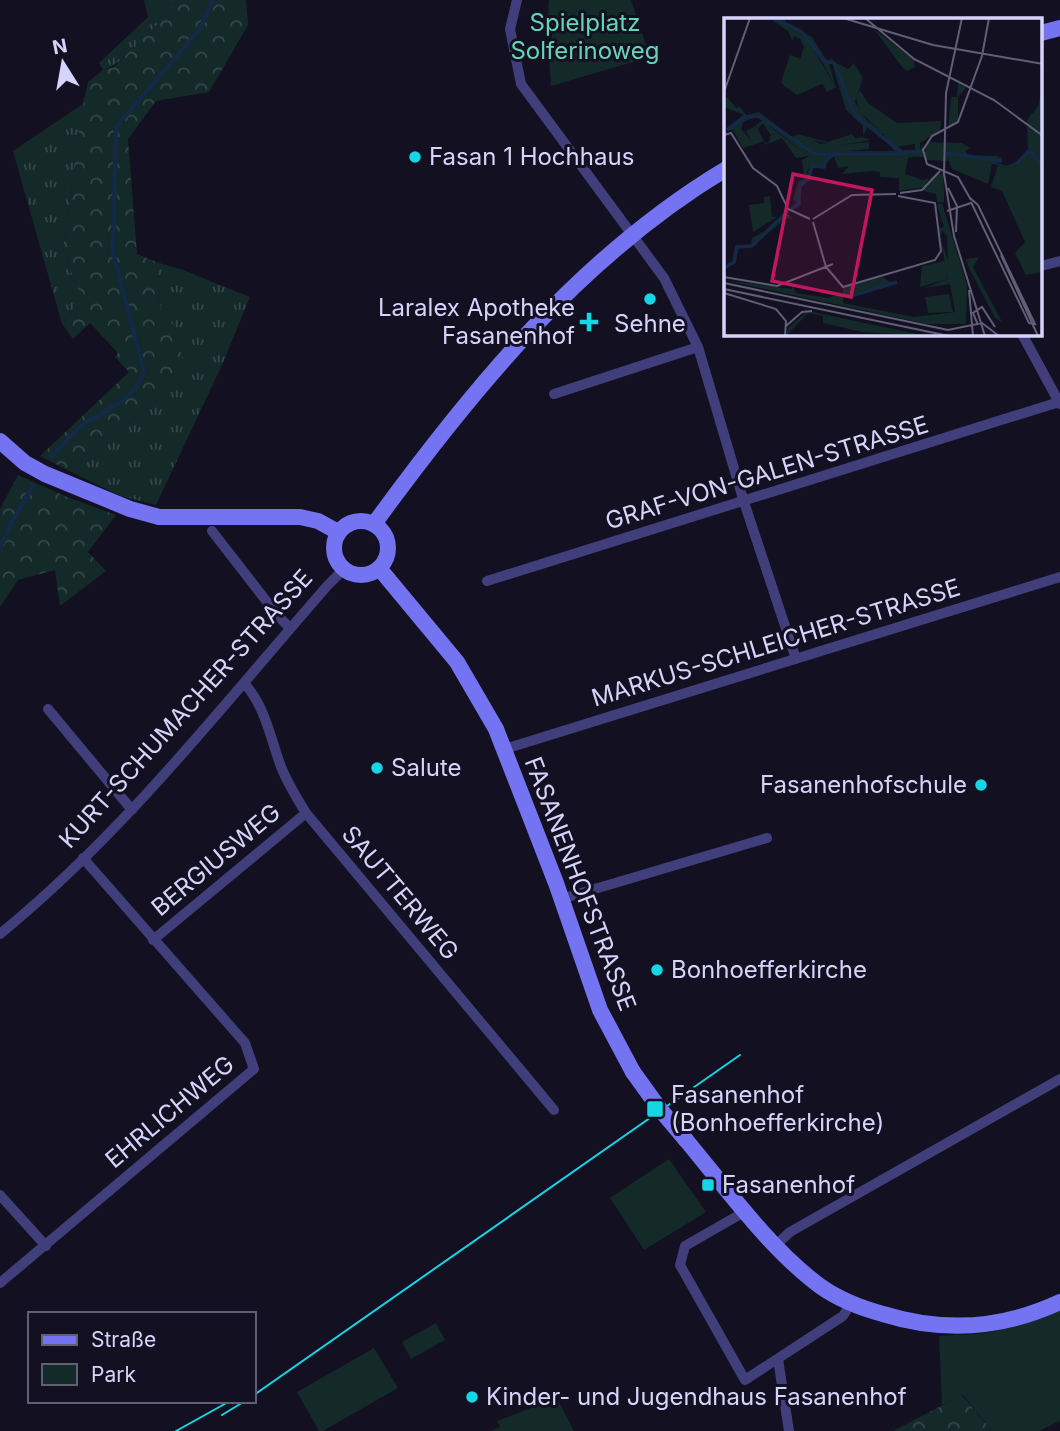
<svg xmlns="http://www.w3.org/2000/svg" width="1060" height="1431" font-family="Inter,sans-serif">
<defs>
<pattern id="grass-tufts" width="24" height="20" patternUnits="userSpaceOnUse" patternTransform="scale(1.75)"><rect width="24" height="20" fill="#132a29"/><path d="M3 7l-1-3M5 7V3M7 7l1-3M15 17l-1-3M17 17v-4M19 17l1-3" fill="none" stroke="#354849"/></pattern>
<pattern id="forest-crowns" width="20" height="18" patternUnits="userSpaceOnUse" patternTransform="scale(1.75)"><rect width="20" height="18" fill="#132a29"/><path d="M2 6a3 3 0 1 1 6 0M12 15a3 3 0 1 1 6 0" fill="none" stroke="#354849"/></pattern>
</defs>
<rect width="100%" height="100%" fill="#121021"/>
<path fill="url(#grass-tufts)" d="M144,0H178C161,20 127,63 103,70L99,63L148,17Z
M83,104L63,248L81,298L62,324L13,151Z
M156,262L183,270L250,297L222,365L156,505L121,496L69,471L79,459L162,398L178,331L161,311Z"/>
<path fill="url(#forest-crowns)" d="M178,0H246L248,25L209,92L156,101L128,139L137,254L156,262L161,311L178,331L184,369L162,398L79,459L69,471L40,456L129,372L115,357L118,353L90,323L73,339L62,324L81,298L63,248L82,109L88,82L103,70L114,67L153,29Z
M18,475L67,497L116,515L88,552L106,571L60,606L55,570L18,580L0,607V509Z
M962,1395L992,1431H893Z"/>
<path fill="#132a29" d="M549,0H631L650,57L551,86L547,28Z
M669,1159L706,1212L644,1250L610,1198Z
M1060,1309V1421L1039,1431H992L963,1395L942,1405L939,1336L986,1333Z
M436,1323L445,1340L411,1359L402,1342Z
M374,1348L398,1388L323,1431H319L297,1392Z
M557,1398L574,1431H490L500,1427L497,1421Z"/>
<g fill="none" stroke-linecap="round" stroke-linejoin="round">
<path stroke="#142946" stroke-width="4.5" d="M51,457C63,446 74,430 87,422C110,408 136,399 144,371L113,253L116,127L200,29L213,0
M0,549L10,525L33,486"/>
<path stroke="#403f7b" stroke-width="10" d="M517,0L510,29L521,84L664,278L698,347L744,502L796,659
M1041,266L1060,261
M1022,334L1060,404
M554,394L698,347
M212,531L278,616L290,628
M487,581L1059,402
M245,684C265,707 270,736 280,764C286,781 296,797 306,813L554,1110
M48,709L132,810
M505,749L1060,577
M561,899L767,838
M0,934C124,833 223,705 328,585L344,569
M153,940L306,813
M0,1195L46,1246
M746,1211L685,1246L680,1265L745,1380L843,1316L851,1303
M776,1245L790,1232L1060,1079
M0,1283L254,1069L245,1043L83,858
M778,1359L789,1431"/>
<path stroke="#7474f2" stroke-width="16" d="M1041,33L1060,28
M0,441L25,463L45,474L130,509L159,517H300L318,521L338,532
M334 548a27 27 0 1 1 54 0a27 27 0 1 1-54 0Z
M374,524C472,389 581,256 726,169
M379,568L457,662L496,729L556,883L600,1010L633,1072
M686,1140C725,1187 770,1249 820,1286C838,1299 861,1308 883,1314C944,1333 1002,1329 1060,1302"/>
<path stroke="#16d5e4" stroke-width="2" d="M254,1395L740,1055
M222,1415L245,1401
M176,1431L230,1401"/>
<path stroke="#7474f2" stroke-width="16" d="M633,1072L659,1108L686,1140"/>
</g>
<g fill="#16d5e4" stroke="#121021" stroke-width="2.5">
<circle cx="415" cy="157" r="7"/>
<circle cx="650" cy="299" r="7"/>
<path d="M585.5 311.5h7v7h7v7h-7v7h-7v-7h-7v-7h7z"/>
<circle cx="377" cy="768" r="7"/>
<circle cx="981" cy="785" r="7"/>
<circle cx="657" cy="970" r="7"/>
<rect x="646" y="1100" width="18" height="18" rx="3.5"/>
<rect x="701" y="1178" width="14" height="14" rx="3.5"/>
<circle cx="472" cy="1397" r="7"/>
</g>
<g text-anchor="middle" stroke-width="6" stroke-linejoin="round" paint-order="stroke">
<g font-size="24" fill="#67d4b6" stroke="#121021">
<text x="585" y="31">Spielplatz<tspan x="585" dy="28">Solferinoweg</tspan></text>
</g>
<g font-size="24" fill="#d7d4fb" stroke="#121021" text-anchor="start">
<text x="429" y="165">Fasan 1 Hochhaus</text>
<text x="575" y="316" text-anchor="end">Laralex Apotheke<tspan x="575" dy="28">Fasanenhof</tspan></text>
<text x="650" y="332" text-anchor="middle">Sehne</text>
<text x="391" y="776">Salute</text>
<text x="967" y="793" text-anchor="end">Fasanenhofschule</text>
<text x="671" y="978">Bonhoefferkirche</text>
<text x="671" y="1103">Fasanenhof<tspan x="671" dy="28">(Bonhoefferkirche)</tspan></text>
<text x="722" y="1193">Fasanenhof</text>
<text x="486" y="1405">Kinder- und Jugendhaus Fasanenhof</text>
</g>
<g font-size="24" fill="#d7d4fb" stroke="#121021">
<text transform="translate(767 473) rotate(-17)" y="8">GRAF-VON-GALEN-STRASSE</text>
<text transform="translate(776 643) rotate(-17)" y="8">MARKUS-SCHLEICHER-STRASSE</text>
<text transform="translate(186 709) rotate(-48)" y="8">KURT-SCHUMACHER-STRASSE</text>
<text transform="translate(216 860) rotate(-40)" y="8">BERGIUSWEG</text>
<text transform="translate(580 884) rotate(69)" y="8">FASANENHOFSTRASSE</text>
<text transform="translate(400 893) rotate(50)" y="8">SAUTTERWEG</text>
<text transform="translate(170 1112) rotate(-40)" y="8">EHRLICHWEG</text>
</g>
</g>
<g transform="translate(724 18)">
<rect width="318" height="318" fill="#121021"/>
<path d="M150,11L190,42L191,49L183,53L178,49ZM110,44L124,51L130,45L139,60L131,84L145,106L127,89ZM43,106L76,132L105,138L84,151L82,159L75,163L80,160L78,142L85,138L72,140L58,120L38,129L48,124L50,116ZM71,122L102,128L145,124V131L93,136ZM159,136L197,137L184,140L181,156L200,162L156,159V154L148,153L118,156L125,148L114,150L110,138ZM219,155L220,171V184H213L212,176L199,173L207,159ZM46,178L48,199H53L29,214L25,187L40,185V179ZM255,239L249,249L278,304L271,300L245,250L242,241ZM221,243L224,261L196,269L198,248ZM84,293L203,318L138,314L99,305V298L84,295L62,318L64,310Z" fill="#132a29"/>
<path d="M61,5L88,19L103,43L108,40L127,89L159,115L156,118L144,108L139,118V108L122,92L108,45L105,46L112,69L91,31ZM0,79L4,80L12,90L16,89L22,97L35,94L68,119L75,116L97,126L138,119L147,122L101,130L106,133H171L157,119L161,116L178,132H196L199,126V139L109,138L99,150L88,149L87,162L76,169L77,187L67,193L73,186L69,181L74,164L82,159L87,146L105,137L76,132L45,106L52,122L38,128L42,126L38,121L44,126L47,117L39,106L34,110L37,118L32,107L39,102L34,98L19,104L17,112H2L20,97L0,89ZM205,124L238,125L246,130L241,133L244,137L273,138L278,140V142L264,140L281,148L296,143L294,147L318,179V254L302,257L291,235L301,224L278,173L267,169L274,147L223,139L224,143L202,142L200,135ZM218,185L243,267L242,306H203L0,262L68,271V267L72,275L104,280L120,274L119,285L190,299L231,294L226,266L200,270L224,261L216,220L224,242L223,218L218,213L216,219L215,210L220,209L213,187ZM63,192L68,201L62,200L30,227L14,230L12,244L0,251L10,242L11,229L27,226L28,220L53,206Z" fill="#132a29"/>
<path d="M66,37L88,45L100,65L73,77L60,68L57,64Z" fill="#132a29"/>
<path d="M52,0H61V6L84,23L112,69L103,74L88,45L76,41L80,29L76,21L71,18L68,22L64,13L48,2ZM234,65L242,70L234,79V102L224,110L227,79H233ZM318,71V253L301,256L295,240L299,228L311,224L287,174L270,168L275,146L290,150L304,134L303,102L314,88ZM136,72L144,85L173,105L217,103L216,112L196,125V132H191V126L173,129L136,94L132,80ZM15,108L27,123L22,113L32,108L40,123L19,130L9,112ZM128,116L134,124L115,127L75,120L77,117L104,124ZM227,137L268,146L264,166L228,151L223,139ZM175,159L199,162L205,160L201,169L175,173ZM159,259L168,266L123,279L119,275V270ZM225,276L229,294L204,295L201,279Z" fill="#132a29"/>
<path fill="none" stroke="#142946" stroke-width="3.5" d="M50,0L78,14L100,43L110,45L131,97L178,135L197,134M3,112L20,99L34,98L91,136H179M222,135L278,143M292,146L304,134L310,136L319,150M67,191L74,186L76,168L85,159L88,148L100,149L102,141L113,135M0,250L10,244L13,229L28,228L64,193M127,278L173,264"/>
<path fill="none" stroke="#615e78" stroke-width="2" d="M119,0L209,27L319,46M141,0L190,41L270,82L319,118M238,0L222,75L220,156L230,218L261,318M258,38L265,0M0,74L26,0M0,117L7,115L29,150L53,168L64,191L86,201M224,170L233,188L232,214M176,175L198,172L216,153M246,180L254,187L311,306L305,305L247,184M247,182L234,159L203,146L199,132L208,118L234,104L258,38M223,193L247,185M89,201L128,177L172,176M89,204L102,249L119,269L211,242L217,233L211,185L174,178M277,237L314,318M0,259L53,268L109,246M0,265L224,312L258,305L275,318M0,271L225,318M245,272L249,318M0,275L52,291L62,303L61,318M254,307L249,295L258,289L271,309M62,308L78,294L88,293"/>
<path fill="#c2185b" fill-opacity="0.15" stroke="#c2185b" stroke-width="3.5" d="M69,156L148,172L127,279L48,263Z"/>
<rect width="318" height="318" fill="none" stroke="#d7d4fb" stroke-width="3.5"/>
</g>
<rect x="28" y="1312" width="228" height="91" fill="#121021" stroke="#615e78" stroke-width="2"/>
<rect x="42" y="1335" width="35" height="10" fill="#7474f2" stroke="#615e78" stroke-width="2"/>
<text x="91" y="1347" font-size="21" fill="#d7d4fb">Straße</text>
<rect x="42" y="1364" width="35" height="21" fill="#132a29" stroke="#615e78" stroke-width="2"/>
<text x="91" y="1382" font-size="21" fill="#d7d4fb">Park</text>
<g transform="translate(63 63) rotate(349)" stroke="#121021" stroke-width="5" paint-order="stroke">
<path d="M0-5L12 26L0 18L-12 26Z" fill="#d7d4fb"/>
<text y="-10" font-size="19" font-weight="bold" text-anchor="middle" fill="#d7d4fb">N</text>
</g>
</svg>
